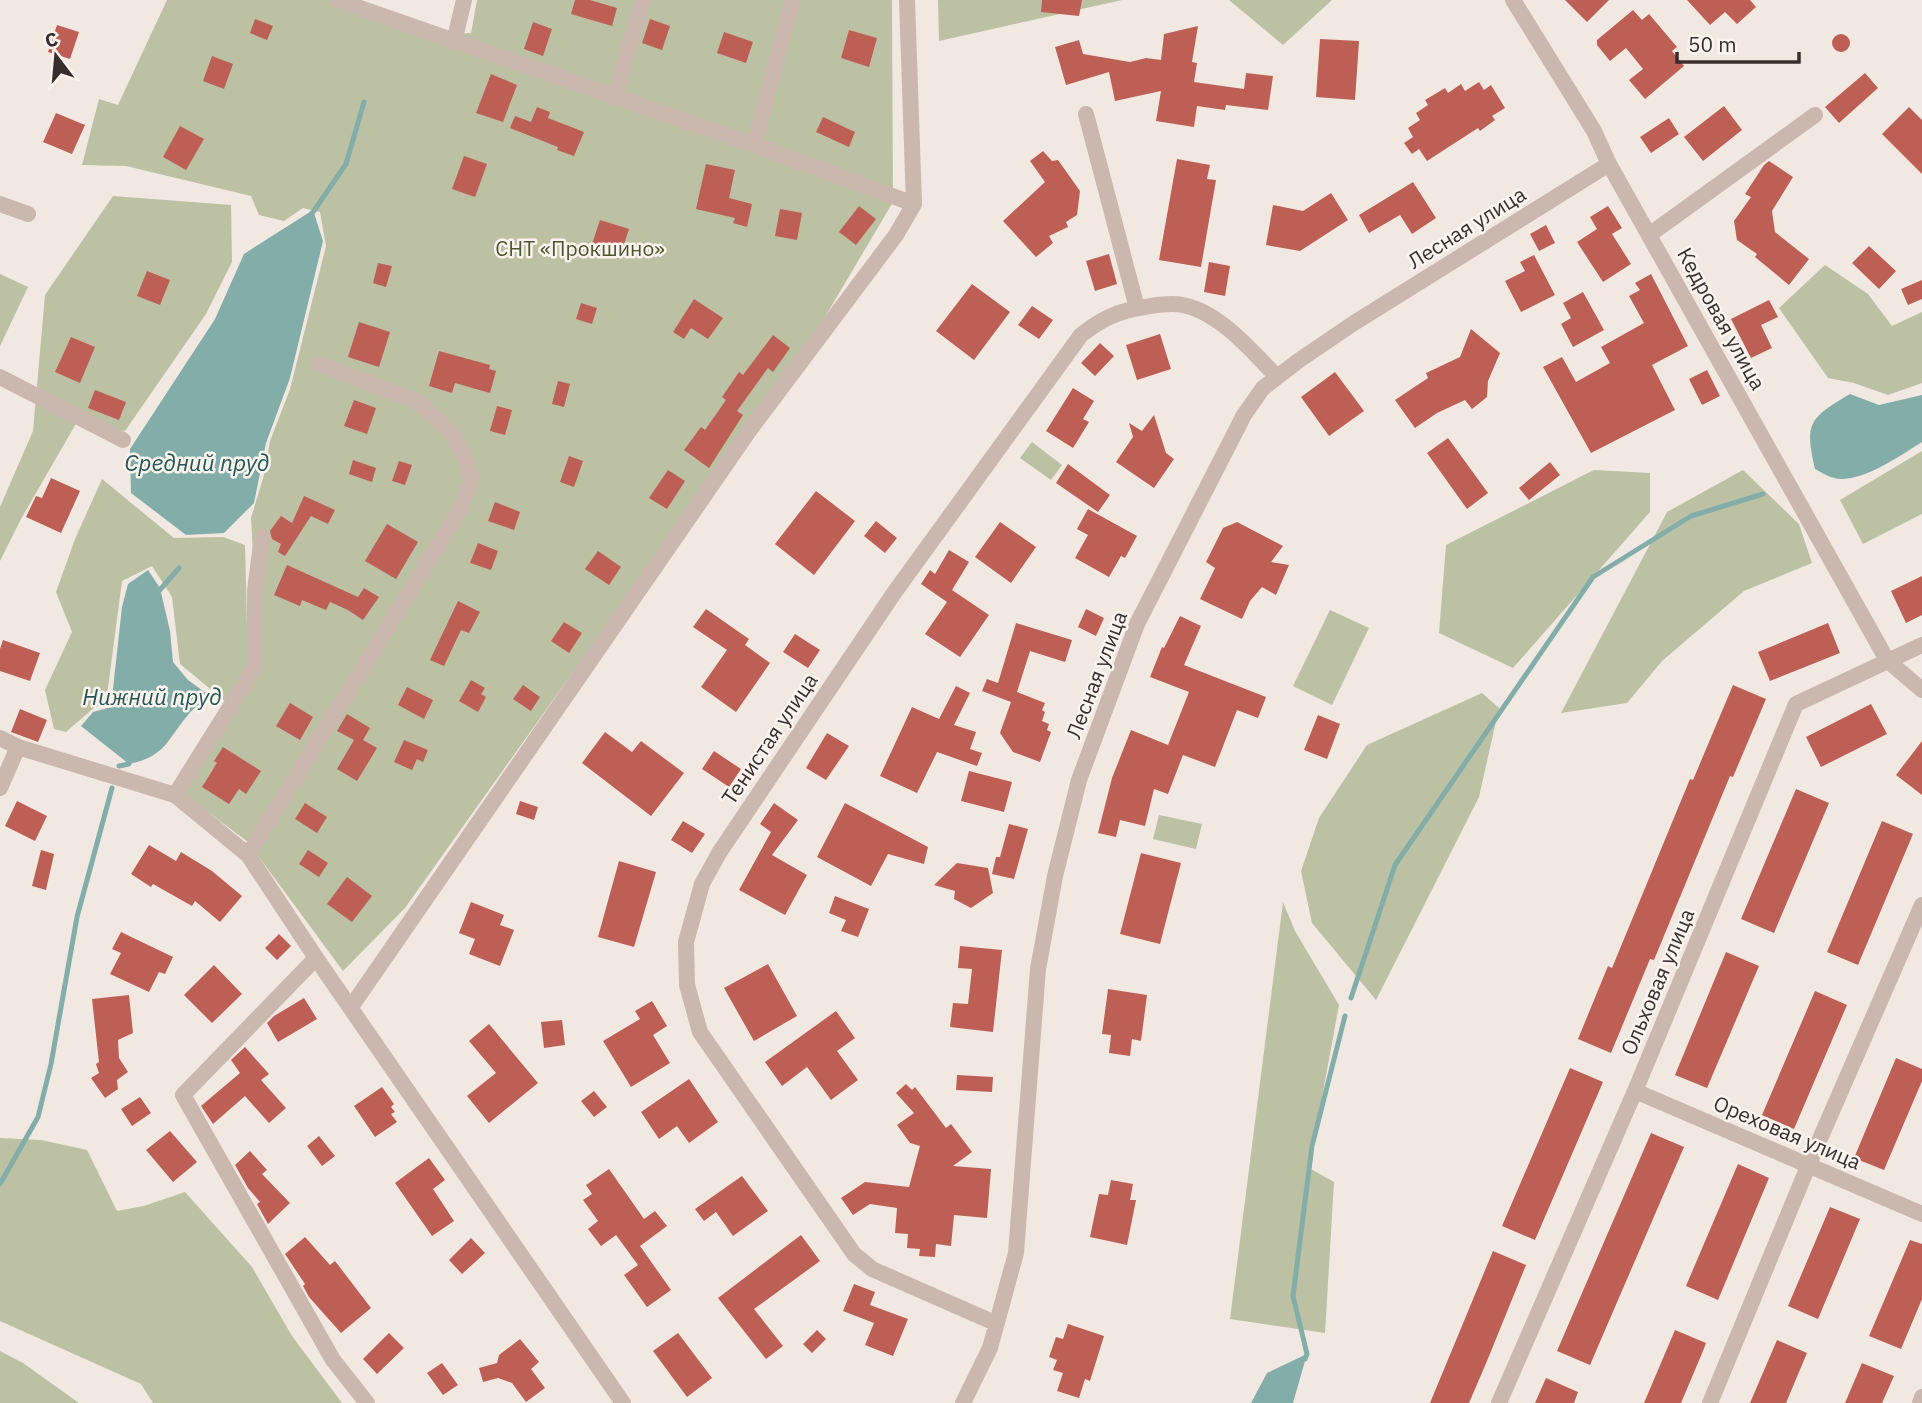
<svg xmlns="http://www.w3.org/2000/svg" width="1922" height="1403" font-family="'IBM Plex Sans',sans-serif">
<rect width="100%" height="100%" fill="#f2e8e2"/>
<path fill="#bbc1a2" d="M167,0H360L448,34L471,33L477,0H892L893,202L822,322L405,908L343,971L248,842L184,794L259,663L251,518L264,475L270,441L290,389L326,246L320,212L303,208L284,221L259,215L251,196L126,166L82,165L99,99L118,105Z
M938,0H1122L939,41Z
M1229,0H1332L1283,45Z
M113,196L231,205L232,262L206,314L125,431L77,422L21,519L0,561V507L33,431L45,295Z
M1825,265L1868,294L1892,326L1922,312V383L1888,395L1854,383L1828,378L1779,308Z
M0,274L28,287L0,346Z
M1032,442L1062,465L1051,480L1020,458Z
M1922,451V514L1863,544L1840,500Z
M1594,470L1650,473V512L1513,668L1439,633L1446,545Z
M1743,470L1799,524L1812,563L1744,591L1662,661L1627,703L1561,713L1667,512Z
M102,479L174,538L223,537L245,545L248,667L226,702L180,664L172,597L152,566L122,581L106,703L95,707L66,732L54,729L45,690L72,632L56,592L75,539Z
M1330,610L1369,628L1332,705L1293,686Z
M1482,693L1499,708L1479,797L1376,1000L1312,923L1301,871L1319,818L1367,745Z
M1159,815L1202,824L1196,849L1153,839Z
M1283,902L1295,931L1339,1005L1309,1168L1334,1182L1325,1333L1230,1319Z
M0,1138L41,1140L87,1150L117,1211L144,1206L185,1192L252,1267L292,1336L342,1403H153L141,1384L0,1321Z
M0,1351L23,1363L79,1403H0Z"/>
<path fill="#83ada9" d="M313,210L323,241L290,378L266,443L254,503L224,533L186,535L131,493L130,449L215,319L244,254Z
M1850,394L1879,405L1922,395V442C1900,456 1867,479 1841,479C1832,479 1822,473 1815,469C1804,422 1810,418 1850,394Z
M148,570L160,588L170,631L173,662L188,680L210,696C203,702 194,707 188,715C166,741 166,756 129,764L81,726L93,712L111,707L122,607L128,584Z
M1307,1354L1293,1403H1251L1267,1373Z"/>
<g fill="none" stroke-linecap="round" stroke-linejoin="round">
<path stroke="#83ada9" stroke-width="5" d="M311,215L346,164L364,102
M158,592L179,568
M119,766L129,764L131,758
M1351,998L1395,865L1593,577L1691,516L1763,494
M0,1184L38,1117L51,1064L77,917L112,788
M1305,1359L1307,1354L1293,1296L1312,1146L1345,1016"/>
</g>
<path fill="#bd5f55" d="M575,0H590L617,8L612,26L571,14Z
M1042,0H1082L1079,16L1041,12Z
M1565,0H1609L1587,22Z
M1687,0H1750L1756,7L1737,24L1725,12L1710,25Z
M1633,10L1642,20L1649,14L1677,47L1672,51L1684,66L1645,99L1629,80L1643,69L1626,48L1610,61L1597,45V40Z
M255,19L273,26L267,40L250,33Z
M650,19L670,26L662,50L642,43Z
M533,22L552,29L543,56L524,49Z
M57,25L79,32L70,59L48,52Z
M1198,26L1192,62L1197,63L1194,82L1244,89L1246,73L1273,76L1268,110L1226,105L1225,110L1197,106L1194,127L1156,121L1161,91L1115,101L1109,72L1066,85L1055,47L1079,40L1083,54L1130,62L1146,58L1161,60L1164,34Z
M849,30L877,38L869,67L841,58Z
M724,32L753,42L746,63L717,53Z
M1832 43a9 9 0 1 1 18 0a9 9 0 1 1-18 0Z
M1320,39L1359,41L1355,100L1316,97Z
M212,56L233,64L224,89L203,81Z
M1865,73L1878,88L1839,123L1825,107Z
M491,74L517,85L503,122L476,113Z
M1479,82L1484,90L1491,85L1505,108L1492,116L1495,120L1480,131L1478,128L1427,161L1419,149L1412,154L1404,143L1413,137L1408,128L1420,120L1416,113L1428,105L1425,100L1445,88L1448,93L1461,84L1465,91Z
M1724,106L1742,130L1703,161L1684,137Z
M537,107L550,112L548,118L584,132L574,156L557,150L558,147L510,128L515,116L531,122Z
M1909,107L1922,120V174L1882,134Z
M56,113L85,125L72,154L43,142Z
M823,117L855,132L849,147L816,132Z
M1669,118L1679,134L1651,153L1640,137Z
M180,126L204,139L186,170L163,157Z
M1043,151L1052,161L1058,160L1080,191L1077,215L1066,222L1068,227L1049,236L1053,243L1036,257L1003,221L1045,182L1030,161Z
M464,156L487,164L475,197L452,189Z
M1177,159L1210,165L1207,179L1216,180L1201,267L1159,260Z
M1769,161L1793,177L1772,211L1775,232L1809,259L1789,285L1755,257L1757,254L1737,240L1734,221L1751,197L1745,194L1764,165Z
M706,164L735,170L729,198L752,204L747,227L733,223L735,218L696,209Z
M1413,182L1436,218L1412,234L1400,215L1369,233L1359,215Z
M1331,193L1348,220L1300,251L1266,245L1273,205L1303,211Z
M859,206L876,219L856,245L839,232Z
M1608,206L1622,228L1612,234L1631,264L1603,282L1577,242L1597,229L1590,217Z
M780,209L802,213L797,240L775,236Z
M600,220L629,229L619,259L590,250Z
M1546,225L1555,243L1539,251L1530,234Z
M1869,246L1896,271L1879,289L1852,263Z
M1109,254L1117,284L1095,291L1086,261Z
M1534,255L1555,295L1521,312L1505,281L1525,271L1520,262Z
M1209,262L1230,266L1225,296L1204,292Z
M378,263L392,266L386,287L373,283Z
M147,271L170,280L160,305L137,296Z
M1651,274L1688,346L1652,365L1675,410L1591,453L1543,367L1562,357L1576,382L1610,363L1601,347L1644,323L1629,296L1640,290L1635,283Z
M1922,280V299L1908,305L1901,289Z
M972,284L1010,312L974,360L936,331Z
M1583,292L1604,330L1573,347L1561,324L1571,318L1563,303Z
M694,299L723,318L708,339L691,328L684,339L673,332Z
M1769,300L1778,317L1761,325L1772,348L1751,358L1731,319Z
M581,303L597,308L592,324L576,319Z
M1032,306L1053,320L1039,339L1018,325Z
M359,322L390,332L379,367L348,357Z
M1471,329L1500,353L1488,381L1487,397L1472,409L1465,400L1437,413L1415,428L1395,400L1428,378L1426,373L1460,357Z
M1160,334L1171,369L1137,380L1126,345Z
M773,335L790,348L773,372L768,368L737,411L743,415L709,468L684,450L701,427L705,430L726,400L722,397L739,372L743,375Z
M71,337L95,347L80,383L55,372Z
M1100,343L1114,356L1095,376L1081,363Z
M439,351L490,365L489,369L496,371L490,393L455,383L452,393L429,386Z
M1707,370L1720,396L1702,405L1689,379Z
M1335,372L1364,411L1329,436L1301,397Z
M558,381L570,384L564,407L552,404Z
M1073,388L1094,401L1083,419L1089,422L1073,448L1046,431Z
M95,390L126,402L119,420L88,408Z
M354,400L376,408L367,434L344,426Z
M497,406L512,410L505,435L490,431Z
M1154,415L1166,453L1174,459L1154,488L1116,462L1133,437L1129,423L1142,431Z
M1448,438L1488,493L1467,509L1427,453Z
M569,456L583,461L574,487L560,482Z
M353,460L376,468L372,482L349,474Z
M399,461L412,465L405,485L392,481Z
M1550,462L1560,475L1529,500L1519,488Z
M1068,464L1110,495L1098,512L1056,483Z
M668,470L685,481L667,509L649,498Z
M51,478L80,491L61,533L26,517L36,496L42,498Z
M816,491L855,521L814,575L775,544Z
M304,496L335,510L328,524L311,516L285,556L278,552L281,544L272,539L270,531L281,516L292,523Z
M495,502L520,512L514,530L488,521Z
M1088,509L1137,536L1125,558L1121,556L1109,577L1075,558L1088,535L1077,529Z
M876,521L897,538L885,553L864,536Z
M1000,522L1036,547L1011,583L975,557Z
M1237,522L1283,546L1271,562L1289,565L1276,595L1262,587L1250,601L1242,619L1200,599L1215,568L1206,562L1223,528Z
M387,524L418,542L396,579L365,561Z
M478,543L498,551L491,570L470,563Z
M949,550L969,562L952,590L989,615L960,657L925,634L947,602L921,584L930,570L935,574Z
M598,551L621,567L609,585L585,569Z
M287,565L358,597L364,588L379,597L363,620L348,610L330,602L326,610L302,600L300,606L274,595Z
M1922,576V615L1906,623L1891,591Z
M458,601L480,612L469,633L461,630L444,666L430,660Z
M706,609L749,639L745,645L770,663L736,712L701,687L727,650L693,627Z
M1086,609L1104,618L1096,636L1078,627Z
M1180,616L1201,626L1184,665L1266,697L1258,718L1237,710L1215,767L1183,755L1168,794L1154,789L1145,826L1120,820L1116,837L1098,833L1112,778L1131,730L1168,745L1189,692L1150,677L1162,647L1164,648Z
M564,622L582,633L569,653L551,641Z
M1016,623L1072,640L1065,662L1030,651L1017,692L1045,703L1042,710L1045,712L1042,721L1049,724L1047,730L1051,732L1040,762L1013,752L1000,733L1011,702L982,691L987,679L998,683Z
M1828,623L1840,653L1770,681L1758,652Z
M795,634L820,650L808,668L783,652Z
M3,640L40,653L30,681L0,671V649Z
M471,680L485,688L481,694L486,697L478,712L459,701Z
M523,685L540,697L531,711L513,699Z
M1733,685L1766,699L1733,777L1730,776L1654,960L1650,959L1611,1053L1578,1039L1608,966L1612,968L1690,779L1693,780Z
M956,686L970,693L954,725L976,732L970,749L982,753L977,766L937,752L917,793L880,776L912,707L939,719Z
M407,687L433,700L424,719L398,705Z
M290,703L313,717L300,740L276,726Z
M1871,704L1887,734L1821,767L1806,737Z
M20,709L47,720L38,742L11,732Z
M347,714L370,728L363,740L377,748L357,781L337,769L354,740L337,731Z
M1318,715L1340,724L1327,759L1304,750Z
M605,732L632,752L641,741L684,773L651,816L582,763Z
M827,733L849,746L826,780L806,768Z
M404,740L428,750L423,762L417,759L412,770L394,762Z
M1922,741V795L1896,775Z
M223,747L261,771L246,794L239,789L229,804L202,787L217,763L214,761Z
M714,751L741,769L729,787L702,769Z
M969,771L1012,782L1004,812L961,801Z
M1796,789L1829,803L1774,933L1741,919Z
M17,801L47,816L35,841L5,826Z
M520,801L538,807L534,820L516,814Z
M305,803L327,817L317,833L295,819Z
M774,803L798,820L772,855L807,875L785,915L739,890L771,832L760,824Z
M845,803L928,847L924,864L888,854L871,886L817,857Z
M683,821L705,834L692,853L671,840Z
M1882,821L1913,834L1858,965L1827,952Z
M1009,824L1028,829L1014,879L992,874L996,857H1000Z
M149,845L176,861L181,852L212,871L242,896L220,922L195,901L192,906L153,884L151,887L131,874Z
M41,850L54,854L46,890L32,886Z
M308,850L328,863L319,877L299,864Z
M1141,853L1181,863L1160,944L1120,934Z
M619,861L656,872L634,947L598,937Z
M957,863L988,868L993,893L971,908L954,899L955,891L934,885Z
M347,877L372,896L352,922L327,904Z
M835,896L869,909L858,937L841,931L846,920L829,913Z
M471,902L504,915L500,925L514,930L500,966L469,954L475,939L459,933Z
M121,932L173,957L165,974L159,972L149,992L110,974L121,953L112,949Z
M279,934L291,946L277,960L265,948Z
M960,946L1002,950L993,1032L950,1027L953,1003L968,1004L972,969L958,968Z
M1726,952L1759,966L1707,1088L1675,1075Z
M768,964L797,1016L754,1041L724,988Z
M214,965L242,994L212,1023L184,995Z
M1108,989L1147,995L1141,1041L1132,1039L1130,1056L1109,1053L1111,1035L1102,1034Z
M1815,991L1847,1005L1794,1129L1762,1115Z
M129,995L133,1033L118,1040L119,1058L128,1072L117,1080L118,1089L105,1098L91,1078L99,1073L96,1064L99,1062L92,999Z
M304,998L317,1019L278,1042L267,1023L274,1016Z
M652,1001L667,1026L653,1035L670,1063L631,1087L603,1041L640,1019L635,1011Z
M836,1011L855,1038L837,1051L858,1080L831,1100L807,1067L782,1086L765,1062Z
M562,1020L565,1045L544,1048L541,1022Z
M489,1024L538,1083L489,1123L467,1096L496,1073L469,1041Z
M245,1047L269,1074L261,1080L286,1108L269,1123L245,1096L213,1124L201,1106L240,1073L231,1060Z
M1896,1058L1922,1069V1081L1884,1170L1854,1158Z
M1570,1068L1603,1082L1535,1240L1502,1226Z
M957,1075L993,1077L992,1092L956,1090Z
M689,1079L718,1122L689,1143L677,1126L659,1139L641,1112Z
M906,1084L912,1090L915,1087L946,1128L951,1124L972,1152L953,1166L991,1169L987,1218L954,1215L951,1246L936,1244L935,1257L919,1256L920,1249L907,1248L908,1234L895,1233L897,1208L870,1204L853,1215L841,1198L865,1182L909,1187L920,1146L910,1143L897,1125L914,1113L896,1093Z
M382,1087L394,1104L391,1107L395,1112L391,1114L397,1122L375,1137L354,1106Z
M594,1091L607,1107L594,1117L581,1101Z
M140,1097L151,1113L132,1126L121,1109Z
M170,1131L197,1162L173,1182L146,1150Z
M1651,1133L1684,1147L1590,1365L1557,1351Z
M319,1136L335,1156L322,1166L307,1146Z
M250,1151L267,1170L262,1174L290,1203L268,1224L257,1204L260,1202L248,1188L235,1165Z
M429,1158L445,1180L433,1189L454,1221L432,1236L395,1183Z
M1738,1164L1769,1178L1718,1300L1686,1286Z
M609,1169L644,1219L655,1211L667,1226L640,1246L671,1290L647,1307L624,1275L638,1265L616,1235L601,1246L588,1229L598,1221L583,1200L592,1194L586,1185Z
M742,1176L768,1211L733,1236L716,1212L704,1221L695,1209Z
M1111,1180L1133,1184L1130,1200H1136L1127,1245L1090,1237L1099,1194L1108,1195Z
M1830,1207L1860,1219L1818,1319L1788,1306Z
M801,1235L820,1261L754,1309L783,1346L766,1359L718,1298Z
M305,1237L330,1265L335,1261L371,1308L341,1333L309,1297L303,1286L305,1284L285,1254Z
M471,1238L485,1253L462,1274L449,1260Z
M1910,1240L1922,1244V1299L1901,1349L1869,1336Z
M1493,1251L1526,1265L1487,1361L1469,1403H1430Z
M854,1284L875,1292L870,1305L908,1319L893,1356L865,1345L874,1323L843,1311Z
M1068,1324L1104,1336L1090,1381L1085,1379L1079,1398L1057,1391L1063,1373L1053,1370L1057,1360L1049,1357L1056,1337L1063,1339Z
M817,1330L826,1339L812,1353L803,1344Z
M1675,1330L1706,1343L1703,1351L1681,1403H1644Z
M389,1333L404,1348L377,1374L363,1359Z
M678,1333L712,1378L687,1397L653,1351Z
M520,1339L539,1362L531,1369L545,1388L526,1402L512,1383L498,1378L483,1382L479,1368L497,1363L499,1355Z
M1777,1340L1807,1353L1786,1403H1750Z
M442,1363L458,1385L443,1395L427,1373Z
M1862,1363L1894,1376L1882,1403H1845Z
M1546,1378L1578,1392L1574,1403H1535Z"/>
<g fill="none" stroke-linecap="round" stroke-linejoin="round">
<path stroke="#cab7ae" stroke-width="16" d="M337,0L754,145L914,204
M1513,0L1594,131L1609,164L1887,660L1922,690
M454,42L464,0
M614,98L643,0
M1086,114L1137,308
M754,145L793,0
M0,204L28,214
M1649,235L1815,115
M0,377L123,440
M0,738L18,747L175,795L248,855L316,958L623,1403
M0,788L18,747
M175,795L255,667V590L262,537
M248,855L463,505L471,478L464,455L453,434L418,402L319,364
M316,958L183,1095L333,1360L367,1403
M351,1007L749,431L896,235L914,204L907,0
M1635,1091L1922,1214
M995,1323L872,1269L854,1254L700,1032L687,985L686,942L702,884L719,853L894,593L1081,335C1103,318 1118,311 1145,307C1154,305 1163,304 1172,304C1213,304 1251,350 1277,377
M963,1403L990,1348L1016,1253L1038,969L1055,876L1079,780L1137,624L1244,415L1263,388L1298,361L1354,323L1609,164
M1499,1403L1635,1091L1796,704L1922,645
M1710,1403L1809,1164L1922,905
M1920,1403L1922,1397"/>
</g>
<g text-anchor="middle" stroke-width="5" stroke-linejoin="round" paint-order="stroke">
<g font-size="21" fill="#392e2c" stroke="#faf3ee">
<text transform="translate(1467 228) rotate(-32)" y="7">Лесная улица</text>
<text transform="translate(1721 319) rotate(61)" y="7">Кедровая улица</text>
<text transform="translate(1097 675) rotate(-69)" y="7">Лесная улица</text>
<text transform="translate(770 739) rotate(-56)" y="7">Тенистая улица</text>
<text transform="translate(1658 982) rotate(-67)" y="7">Ольховая улица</text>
<text transform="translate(1787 1133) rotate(23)" y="7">Ореховая улица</text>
</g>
<g font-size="21" fill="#4e5631" stroke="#faf3ee">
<text x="580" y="256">СНТ «Прокшино»</text>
</g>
<g font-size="23" font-style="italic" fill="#245854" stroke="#faf3ee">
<text x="197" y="471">Средний пруд</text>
<text x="152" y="705">Нижний пруд</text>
</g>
</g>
<g transform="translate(56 56) rotate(344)" stroke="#faf3ee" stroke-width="5" paint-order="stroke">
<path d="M0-5L12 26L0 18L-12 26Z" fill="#392e2c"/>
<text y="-10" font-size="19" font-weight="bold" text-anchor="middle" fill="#392e2c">С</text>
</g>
<path d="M1677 52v10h122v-10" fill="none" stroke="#392e2c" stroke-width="3.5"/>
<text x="1688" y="52" font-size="21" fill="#392e2c" stroke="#faf3ee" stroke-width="5" paint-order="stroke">50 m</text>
</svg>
